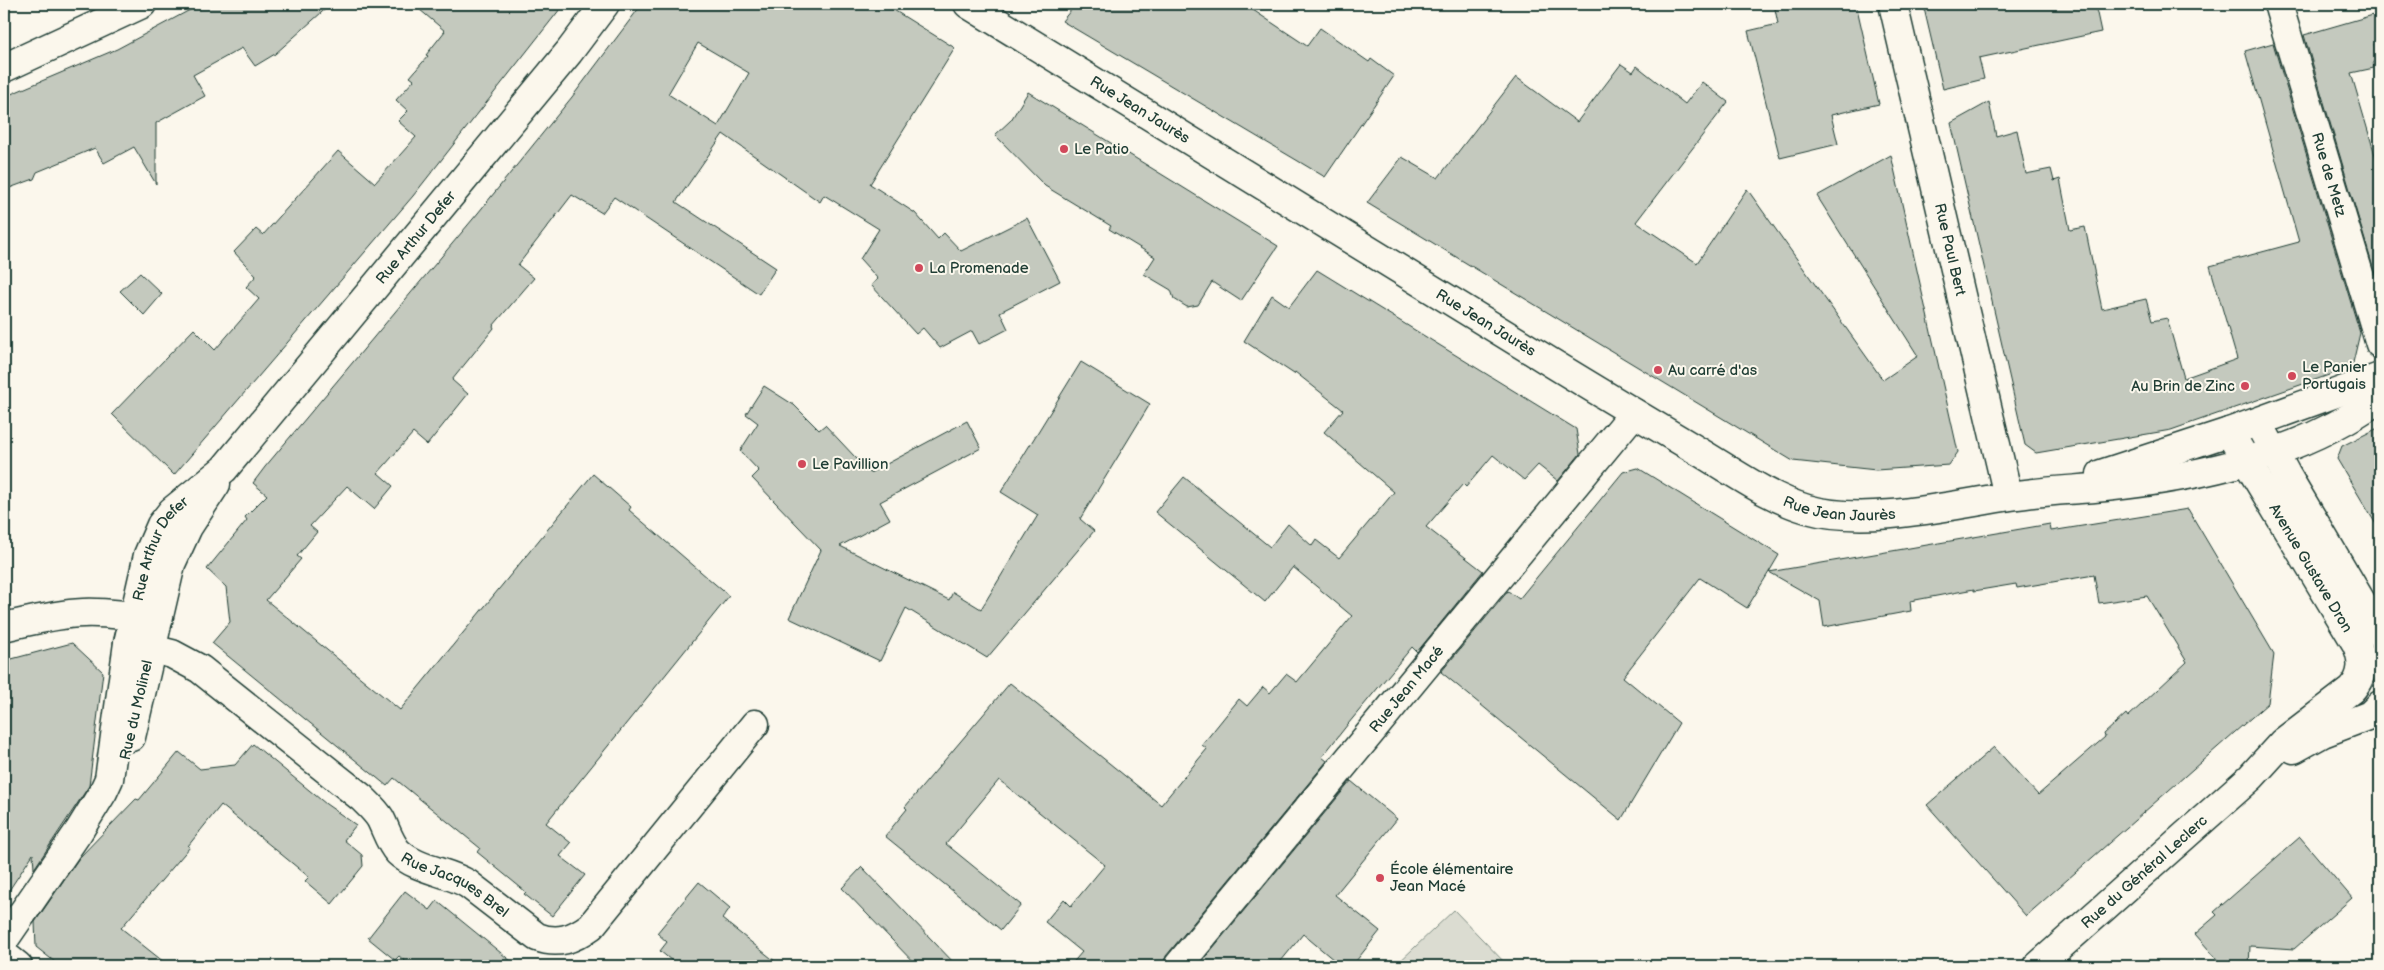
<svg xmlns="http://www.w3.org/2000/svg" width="2384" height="970" font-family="'Balsamiq Sans',sans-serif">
<rect width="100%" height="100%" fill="#fbf7ec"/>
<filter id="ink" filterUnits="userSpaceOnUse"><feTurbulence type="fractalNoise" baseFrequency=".02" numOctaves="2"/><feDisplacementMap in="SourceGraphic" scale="10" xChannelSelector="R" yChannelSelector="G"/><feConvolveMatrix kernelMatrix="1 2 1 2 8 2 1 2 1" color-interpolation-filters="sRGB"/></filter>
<g filter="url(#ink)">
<path fill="#dbdcd1" stroke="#7d8c82" d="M1454,910L1508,966H1395Z"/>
<path fill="#c4c9be" stroke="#1f3d34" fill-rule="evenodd" d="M201,4H331L275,54L255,66L242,48L193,75L205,96L156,123V184L134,147L104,163L95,148L37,172L34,179L4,190V97L117,49Z
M413,4H564L413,196L174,475L112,414L194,329L215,350L259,299L246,287L256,276L234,252L256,229L263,235L338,151L375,183L416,137L398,121L408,111L396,100L414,80L410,77L428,56L426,55L445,31Z
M642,4H884L955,48L870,184L915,213L938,239L944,233L961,251L1027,218L1060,281L1000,312L1008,329L979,344L972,331L940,348L923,328L916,334L871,285L878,279L860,259L879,229L824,195L820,202L723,134L676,202L776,268L759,294L614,197L602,213L572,195L518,265L534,278L493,326L494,328L452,380L468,394L427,445L413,433L378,473L393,486L374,509L347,486L310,526L317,532L297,556L301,559L266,600L400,710L593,474L631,507L629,510L729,596L546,823L571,843L560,856L585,875L552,916L524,894L526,892L477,852L480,848L394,778L387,786L212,643L230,622L226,587L207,569L247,520L245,517L267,495L253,483L265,467L478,213L572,97ZM698,43L749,73L718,126L668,94Z
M1076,4H1244L1307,46L1320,28L1369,62L1371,59L1394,76L1325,177L1062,21Z
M1774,4H1856L1879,104L1831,115L1838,144L1780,158L1748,31L1778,24Z
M1923,4H2095L2101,32L1979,58L1984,79L1943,89Z
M2380,13V42L2374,44L2377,60L2373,62L2374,68L2351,73L2380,172V255L2375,274L2304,35Z
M2273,43L2360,333L2352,367L2171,430L2036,453L2025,445L1951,123L1989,102L1996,136L2017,130L2026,174L2051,169L2054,181L2060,179L2070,230L2085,227L2102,309L2146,299L2152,321L2167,318L2184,378L2237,359L2210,266L2299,242L2245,51Z
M1621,64L1633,72L1637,66L1685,104L1702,82L1728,102L1636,222L1697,263L1747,189L1883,380L1918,356L1817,196L1891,155L1958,452L1949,465L1876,470L1793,461L1367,203L1402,157L1438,178L1516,77L1577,122Z
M1028,92L1278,246L1241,301L1212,282L1198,305L1187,307L1174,299L1171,290L1144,274L1155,257L1109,229L1111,226L1045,186L995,135L1011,120Z
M1317,270L1576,429L1580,454L1558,481L1538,465L1524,480L1493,455L1466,487L1463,484L1426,527L1483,571L1417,652L1412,647L1348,724L1322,757L1327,761L1166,956L1163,966H1070L1082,952L1045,922L1064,899L1071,906L1105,865L999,780L946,844L1021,905L1001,930L885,836L907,809L905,807L1010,683L1161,805L1207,749L1202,745L1239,699L1247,706L1263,687L1270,693L1286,674L1297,682L1352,616L1293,567L1265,602L1155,512L1184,477L1270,547L1288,524L1312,546L1316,540L1339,558L1394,492L1324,432L1343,410L1295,372L1294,374L1244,341L1272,295L1289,307Z
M140,273L162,294L144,315L120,291Z
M1081,362L1150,404L1080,519L1094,531L987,658L906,608L880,661L789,618L821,550L752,478L759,471L740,451L758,423L746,414L764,386L794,405L819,430L825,425L870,473L967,421L981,448L880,502L890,519L840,546L949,600L953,592L981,609L1038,515L1001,492Z
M2380,427V531L2337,459L2342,446Z
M1638,468L1779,555L1769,572L2050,524L2051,531L2188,509L2274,654L2268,703L2026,916L1927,805L1994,747L2038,795L2105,737L2104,734L2126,714L2128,717L2187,662L2147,596L2099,603L2094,575L2017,588L2016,584L1974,591V589L1910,601L1911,611L1824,627L1820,601L1769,572L1747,608L1700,578L1623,677L1679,723L1621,820L1441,672L1508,591L1519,599L1623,472Z
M72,643L103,672L89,786L34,869L33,854L4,898V661Z
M253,744L326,804L356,825L344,840L362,855L363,866L332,904L305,881L309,877L221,805L188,846L190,847L121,928L169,966H60L36,947L35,922L79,858L136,799L139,800L179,752L200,769L235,765Z
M1351,781L1397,819L1335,895L1380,931L1352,966H1341L1303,934L1277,966H1198Z
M2300,837L2352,898L2294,949L2250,946L2249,966H2223L2195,934L2217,915L2214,912Z
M862,867L957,966H917L842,888Z
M699,882L730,908L722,919L781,966H678L660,951L667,942L657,933Z
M405,891L430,910L437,901L517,966H411L399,956L395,960L368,938Z"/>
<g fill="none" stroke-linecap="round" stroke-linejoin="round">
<g stroke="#1f3d34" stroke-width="31">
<g id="minor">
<path id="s1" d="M1893,4L2008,496"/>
<path id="s2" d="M2278,4L2380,344"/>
<path d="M4,68L142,4"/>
<path d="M2258,422L2286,474L2380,633"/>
<path d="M4,627C62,613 90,607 150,620"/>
<path id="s3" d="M128,643L172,654L200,669L362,798C368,804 375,810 380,818C386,829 389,842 398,852C417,870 447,871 468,884L537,937C558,945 573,939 591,926L755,724"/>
<path d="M131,737L171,564L188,527L216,484"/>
<path d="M2294,749L2323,733L2370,715L2380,705"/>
<path id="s4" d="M4,940L79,831L103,792L109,779L128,643L148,555L161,525L172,511L224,469L569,52L605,4"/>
<path d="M4,955L18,966"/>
<path id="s5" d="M1178,966L1634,413"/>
<path id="s6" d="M2038,966L2251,777L2283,742L2351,690C2364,676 2364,660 2356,643L2229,432"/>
</g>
</g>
<g stroke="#1f3d34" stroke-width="31">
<g id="secondary">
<path id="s7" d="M968,4C1161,122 1354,242 1547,360C1599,392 1651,423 1703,454C1736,474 1770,498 1807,509C1866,526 1951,505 2011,496C2042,491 2074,490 2105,487C2202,477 2300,455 2380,398"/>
<path d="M2101,474L2229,432L2380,377"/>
</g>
</g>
<use href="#minor" stroke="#fbf7ec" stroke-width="28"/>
<use href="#secondary" stroke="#fbf7ec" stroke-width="28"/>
</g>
</g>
<g fill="#d1495b" stroke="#fbf7ec" stroke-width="2">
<circle cx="1064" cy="149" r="5"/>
<circle cx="919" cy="268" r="5"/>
<circle cx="1658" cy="370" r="5"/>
<circle cx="2292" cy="376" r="5"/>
<circle cx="2245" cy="386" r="5"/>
<circle cx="802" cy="464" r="5"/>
<circle cx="1380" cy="878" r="5"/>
</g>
<g text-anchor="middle" stroke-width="4" stroke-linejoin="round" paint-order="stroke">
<g font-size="15" fill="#1f3d34" stroke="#fbf7ec">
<text dy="5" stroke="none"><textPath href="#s7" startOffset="202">Rue Jean Jaurès</textPath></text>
<text dy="5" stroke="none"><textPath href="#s2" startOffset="178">Rue de Metz</textPath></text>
<text dy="5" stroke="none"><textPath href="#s4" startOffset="838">Rue Arthur Defer</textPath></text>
<text dy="5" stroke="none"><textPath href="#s1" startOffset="252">Rue Paul Bert</textPath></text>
<text dy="5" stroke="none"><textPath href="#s7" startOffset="608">Rue Jean Jaurès</textPath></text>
<text dy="5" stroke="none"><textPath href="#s7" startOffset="1012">Rue Jean Jaurès</textPath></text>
<text dy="5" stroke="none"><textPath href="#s4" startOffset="431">Rue Arthur Defer</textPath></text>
<text transform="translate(2311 568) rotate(59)" y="5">Avenue Gustave Dron</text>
<text dy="5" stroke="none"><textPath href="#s5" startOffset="359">Rue Jean Macé</textPath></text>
<text transform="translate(136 710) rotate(-77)" y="5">Rue du Molinel</text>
<text dy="5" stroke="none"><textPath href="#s6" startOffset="142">Rue du Général Leclerc</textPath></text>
<text dy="5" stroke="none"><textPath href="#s3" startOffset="416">Rue Jacques Brel</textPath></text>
</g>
<g font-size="15" fill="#1f3d34" stroke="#fbf7ec" text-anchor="start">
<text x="1074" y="154">Le Patio</text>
<text x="929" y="273">La Promenade</text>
<text x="2302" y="372">Le Panier<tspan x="2302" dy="17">Portugais</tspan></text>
<text x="1668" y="375">Au carré d'as</text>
<text x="2235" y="391" text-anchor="end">Au Brin de Zinc</text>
<text x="812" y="469">Le Pavillion</text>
<text x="1390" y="874">École élémentaire<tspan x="1390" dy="17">Jean Macé</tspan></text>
</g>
</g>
<rect width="2384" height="970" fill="none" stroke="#fbf7ec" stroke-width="20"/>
<rect x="10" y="10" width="2364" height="950" fill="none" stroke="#1f3d34" stroke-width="2" filter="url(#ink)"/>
</svg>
